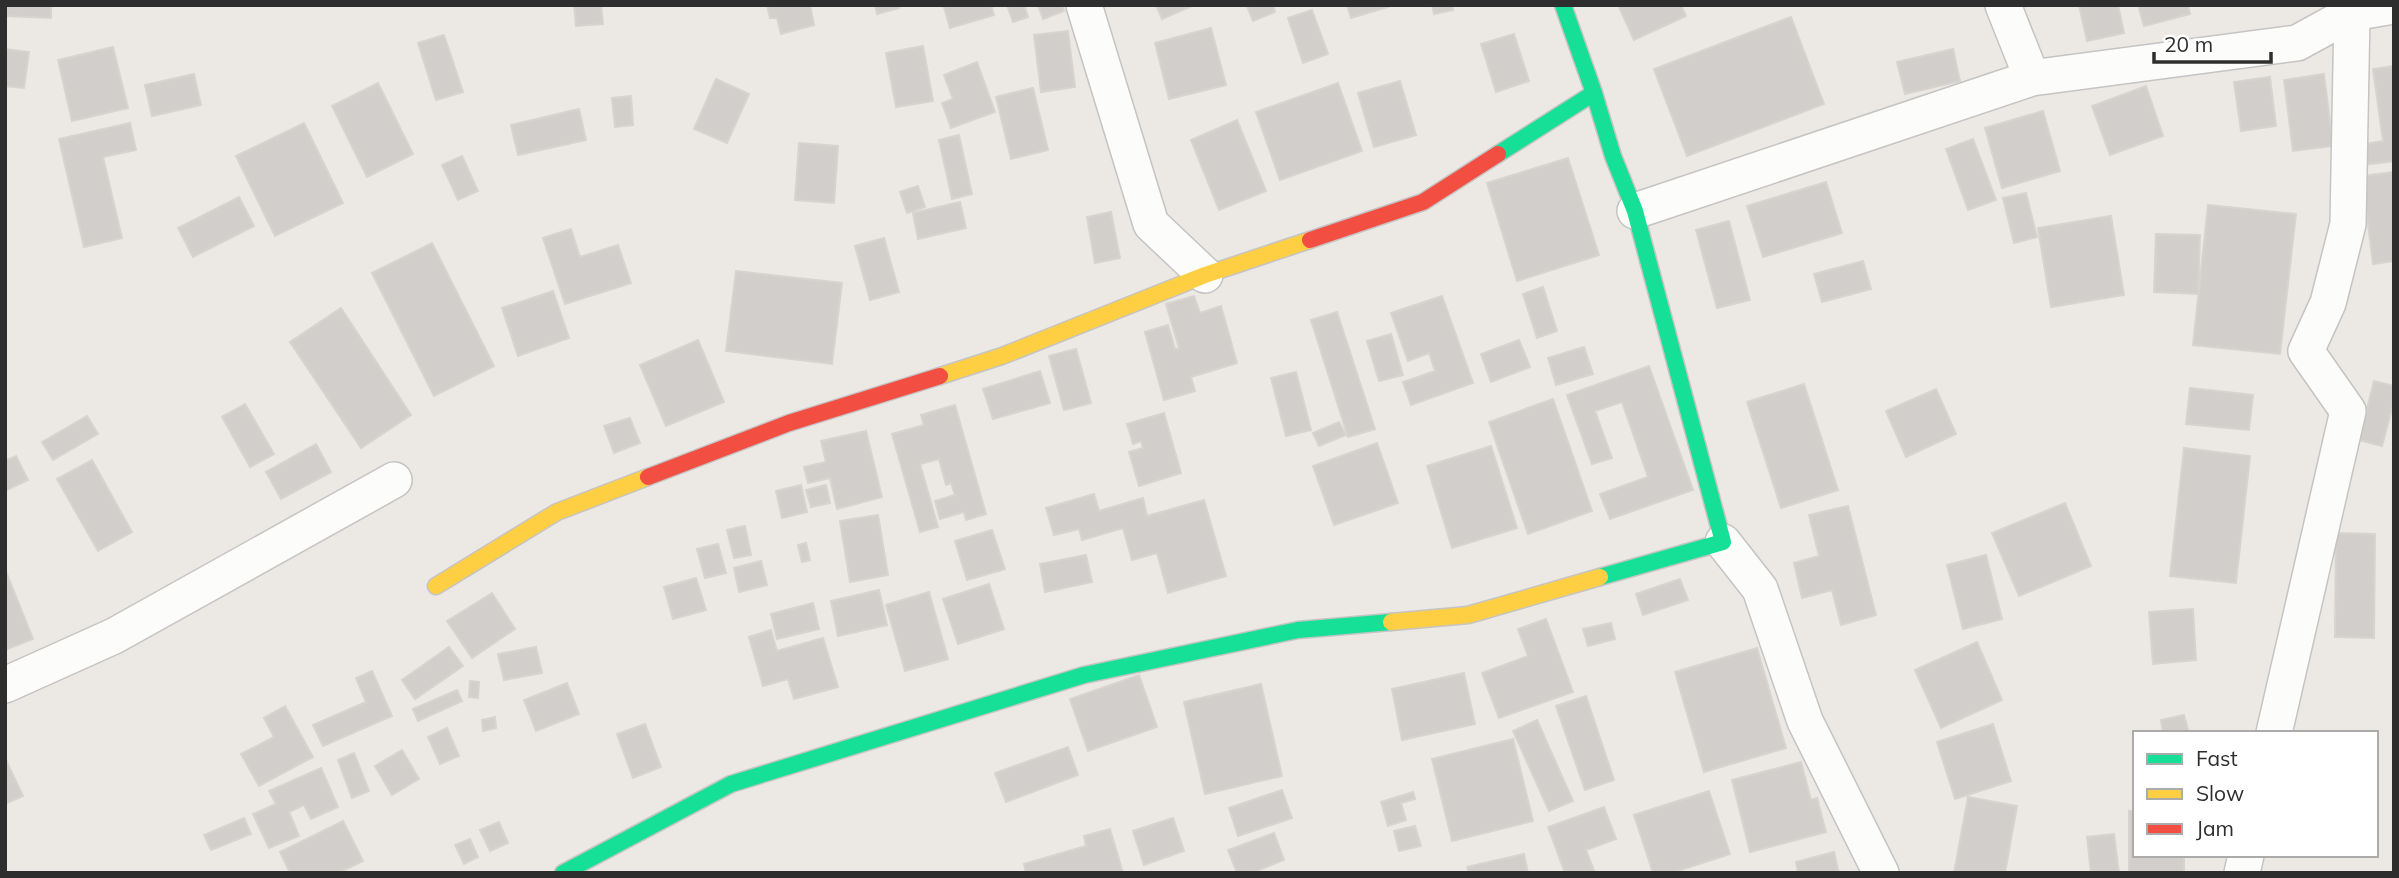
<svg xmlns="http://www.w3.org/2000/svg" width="2399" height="878" font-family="Mulish,sans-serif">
<rect width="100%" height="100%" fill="#ece8e4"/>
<path fill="#d1cecb" stroke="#d7d4d0" stroke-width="2" d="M5,5H51V18L5,16Z
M574,5H601L603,24L576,26Z
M767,5H810L814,25L781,34L777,18H770Z
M875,5H898L899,8L877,14Z
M949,5H991L994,15L950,28L944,7Z
M1007,5H1024L1028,17L1013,22Z
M1038,5H1062L1064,11L1043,19Z
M1156,5H1194L1162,19Z
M1273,5L1275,12L1253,21L1247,6Z
M1347,5H1391V6L1351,18Z
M1432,5H1452L1453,10L1434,14Z
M1618,5H1681L1686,16L1634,40Z
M2079,5H2118L2124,33L2087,41Z
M2138,5H2188L2190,14L2144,26Z
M1312,10L1328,54L1303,63L1288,18Z
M1791,17L1824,104L1687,156L1654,69Z
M1211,28L1226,85L1169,99L1155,43Z
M1068,31L1075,87L1041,92L1034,35Z
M1514,34L1529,81L1496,92L1481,44Z
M444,35L463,92L436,100L418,43Z
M923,46L933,101L896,107L886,53Z
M113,47L128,108L72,121L58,60Z
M5,49L29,52L24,88L5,86Z
M1953,49L1960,81L1905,94L1897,62Z
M977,62L995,112L951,128L942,103L953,99L944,75Z
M2394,66V161L2355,166L2352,146L2383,141L2373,69Z
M194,74L201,105L152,116L145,85Z
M2324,74L2333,146L2293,151L2284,80Z
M2270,77L2276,126L2241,131L2234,82Z
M716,79L749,94L727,143L694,129Z
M1400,81L1416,135L1374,147L1358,93Z
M378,83L413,154L367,177L332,106Z
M1338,83L1362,151L1280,180L1256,112Z
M2146,86L2163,136L2110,155L2092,106Z
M1033,88L1048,150L1011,159L996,97Z
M631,96L633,125L615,127L612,98Z
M579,109L586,140L518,155L511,125Z
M2043,111L2060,171L2002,188L1985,128Z
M1237,120L1266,191L1219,210L1191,140Z
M130,123L136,150L103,157L122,238L84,247L59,139Z
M304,123L343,203L275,236L236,156Z
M959,135L972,194L952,199L939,140Z
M1973,139L1996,200L1968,210L1946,149Z
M799,143L838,146L834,203L795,200Z
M462,156L478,191L458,200L442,165Z
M1568,158L1599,255L1517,281L1487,183Z
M2394,172V261L2373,264L2362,176Z
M1826,182L1842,233L1763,257L1747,206Z
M918,186L925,207L907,213L900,192Z
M2026,193L2037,237L2014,243L2003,198Z
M239,197L254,226L193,257L178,228Z
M960,202L966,228L918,239L913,213Z
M2208,205L2296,214L2280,354L2193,345Z
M1111,212L1120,258L1095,263L1087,217Z
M2111,216L2124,295L2051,307L2038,228Z
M1729,221L1750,300L1717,308L1696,230Z
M571,229L580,257L618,245L631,283L565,304L543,238Z
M2156,234L2200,235L2198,294L2154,292Z
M884,238L899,292L870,300L855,246Z
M432,243L494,366L434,396L372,273Z
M1863,261L1871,289L1822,302L1814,274Z
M736,271L842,283L832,364L726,351Z
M1543,287L1557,331L1537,338L1523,294Z
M553,291L569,338L518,356L502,308Z
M1194,296L1200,313L1221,306L1237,363L1191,377L1195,391L1164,400L1145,332L1168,325L1175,349L1179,348L1166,304Z
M1442,296L1473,383L1411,405L1403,382L1435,371L1429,353L1408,361L1391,313Z
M341,308L411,415L361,448L290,342Z
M1337,312L1375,429L1348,437L1311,320Z
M1391,334L1403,375L1379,381L1367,341Z
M698,340L724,402L666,426L640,365Z
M1519,340L1530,367L1491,382L1481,354Z
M1584,347L1593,374L1556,385L1548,358Z
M1076,349L1091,403L1064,410L1049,356Z
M1649,366L1693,490L1610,519L1600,494L1648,477L1622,402L1595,411L1612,458L1592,464L1567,395Z
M1040,371L1050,403L993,419L983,389Z
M1296,372L1311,430L1286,436L1271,378Z
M2374,381L2394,386V401L2382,446L2359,440Z
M1804,384L1838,490L1781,508L1747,402Z
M2190,388L2253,395L2249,430L2186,424Z
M1936,389L1956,434L1906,457L1886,411Z
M1553,399L1592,511L1528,534L1489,422Z
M245,404L274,454L250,467L222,417Z
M955,405L986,514L966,520L964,512L940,519L935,501L955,495L951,483L946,485L939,459L920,464L938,527L920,532L892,434L924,425L921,415Z
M1164,413L1181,473L1139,486L1129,452L1143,448L1141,441L1133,444L1127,424Z
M87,416L98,434L53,460L42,442Z
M630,418L640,443L614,453L604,426Z
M1339,422L1346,435L1319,446L1313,433Z
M866,431L882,497L837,509L830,478L808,483L804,467L826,462L821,441Z
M1377,443L1398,503L1334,525L1313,466Z
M316,444L331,472L281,499L266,472Z
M1491,446L1517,528L1452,548L1427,466Z
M2184,448L2250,456L2236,583L2170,576Z
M16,456L28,480L5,491V461Z
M92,460L132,532L98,551L57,479Z
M801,485L807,512L782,518L776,491Z
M826,485L830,503L811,507L806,490Z
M1094,494L1099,511L1143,498L1147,516L1204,500L1226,576L1168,593L1157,553L1132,560L1123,528L1082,540L1079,529L1054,535L1046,508Z
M2065,503L2091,566L2019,596L1992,533Z
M1848,506L1876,615L1841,625L1832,590L1802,598L1794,563L1819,556L1809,515Z
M878,515L888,575L850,582L840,521Z
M745,526L751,555L734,558L727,530Z
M992,530L1005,569L967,580L955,541Z
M2336,533L2375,534L2374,638L2335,637Z
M806,543L810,560L802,562L798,545Z
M718,544L726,573L705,578L697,549Z
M1086,555L1092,582L1045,592L1040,564Z
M1986,555L2002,619L1963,629L1947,565Z
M761,561L767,585L739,592L734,568Z
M5,569L33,639L5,650Z
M696,578L706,610L673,619L664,587Z
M1680,579L1688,600L1643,615L1636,594Z
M989,584L1004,629L958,644L943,599Z
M879,590L887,625L838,636L831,601Z
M929,592L948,659L905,671L886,605Z
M492,593L515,629L472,658L447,621Z
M813,603L819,629L777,639L771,614Z
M2193,609L2196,660L2153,664L2149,612Z
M1546,619L1573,692L1499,718L1482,673L1528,656L1518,629Z
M1611,623L1615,639L1588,646L1583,629Z
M771,630L777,651L823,638L838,687L794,699L788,679L763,686L749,637Z
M1977,642L2002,700L1941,728L1915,670Z
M449,647L463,666L415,699L402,680Z
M536,647L542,673L504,680L498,654Z
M1757,648L1786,748L1704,772L1675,672Z
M372,671L392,716L323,746L313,725L366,702L356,678Z
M1464,673L1475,724L1402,740L1392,689Z
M1139,675L1157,727L1088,751L1070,699Z
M470,681L479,682L478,698L469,697Z
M567,683L579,714L536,731L524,700Z
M1261,684L1282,776L1205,794L1184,702Z
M457,690L462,701L418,721L413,709Z
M1586,696L1614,780L1585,790L1556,706Z
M285,706L313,757L259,786L241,754L274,737L264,718Z
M2184,715L2189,733H2163L2161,720Z
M495,717L496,728L483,731L482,720Z
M1537,720L1573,801L1549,811L1513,731Z
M645,724L661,767L633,778L617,734Z
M1993,724L2011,781L1955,799L1937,742Z
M447,728L459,756L440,764L428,737Z
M1513,739L1533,821L1452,841L1432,759Z
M1068,747L1078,775L1006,802L995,773Z
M402,750L419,779L392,795L375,766Z
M354,753L369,791L352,798L338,760Z
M5,758L23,796L5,804Z
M1801,762L1811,800L1817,798L1826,832L1750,852L1732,780Z
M321,768L338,807L311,819L304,805L289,812L299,836L269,848L253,814L276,804L269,791Z
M1282,790L1292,818L1238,836L1229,808Z
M1709,791L1730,854L1671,873H1653L1634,815Z
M1413,792L1415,799L1401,803L1406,820L1388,826L1381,802Z
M1968,797L2017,806L2005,873H1954Z
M1604,807L1616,839L1586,850L1595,873H1565L1548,827Z
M2129,811H2135V855H2184V873H2129Z
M244,818L251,834L211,850L204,835Z
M1173,818L1184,851L1144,865L1133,831Z
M343,821L363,861L338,873H290L280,852Z
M499,822L508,843L490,851L480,830Z
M1415,826L1421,846L1399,851L1394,831Z
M1110,829L1123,873H1026L1024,864L1086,846L1084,836Z
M1274,833L1284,860L1251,873H1237L1228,850Z
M2114,834L2119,873H2091L2087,837Z
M470,839L478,857L464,864L455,845Z
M1834,852L1839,873H1798L1796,862Z
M1524,854L1528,873H1469L1467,867Z"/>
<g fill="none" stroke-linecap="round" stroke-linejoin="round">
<g stroke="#c5c4c5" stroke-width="38">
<path id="street" d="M1084,5L1151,224L1205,275
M2003,5L2032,78
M1635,211L2032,78L2297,43L2352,13L2354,5
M1723,542L1760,589L1805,721L1881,873
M5,685L114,636L394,480
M2274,733L2348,411L2306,351L2328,303L2348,224L2352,13L2394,6
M2242,873L2246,855"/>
</g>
<g stroke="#c5c4c5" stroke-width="19">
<path id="fast" d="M1563,5L1594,93L1613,156L1635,211L1723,542L1600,577
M1498,154L1594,93
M563,873L731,784L1084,675L1298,630L1391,622"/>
</g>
<g stroke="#c5c4c5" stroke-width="19">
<path id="slow" d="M940,376L1002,356L1205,275L1310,240
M436,586L557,512L648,477
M1391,622L1468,615L1600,577"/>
</g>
<g stroke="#c5c4c5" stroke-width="19">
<path id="jam" d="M1310,240L1423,202L1498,154
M648,477L789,423L940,376"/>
</g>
<use href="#street" stroke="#fcfcfb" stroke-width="35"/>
<use href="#fast" stroke="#16e098" stroke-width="16"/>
<use href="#slow" stroke="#ffcf43" stroke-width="16"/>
<use href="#jam" stroke="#f24e42" stroke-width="16"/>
</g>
<rect width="2399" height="878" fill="none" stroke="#2e2e2e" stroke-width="14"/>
<rect x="2133" y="731" width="245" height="126" fill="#ffffff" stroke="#ababab" stroke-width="2"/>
<rect x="2147" y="754" width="35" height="10" fill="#16e098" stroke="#ababab" stroke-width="2"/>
<text x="2196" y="766" font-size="21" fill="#2e2e2e">Fast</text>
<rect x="2147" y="789" width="35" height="10" fill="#ffcf43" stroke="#ababab" stroke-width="2"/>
<text x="2196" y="801" font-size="21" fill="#2e2e2e">Slow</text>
<rect x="2147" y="824" width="35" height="10" fill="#f24e42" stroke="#ababab" stroke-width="2"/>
<text x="2196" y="836" font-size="21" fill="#2e2e2e">Jam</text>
<path d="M2154 52v10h117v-10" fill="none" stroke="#2e2e2e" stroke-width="3.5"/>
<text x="2164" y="52" font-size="21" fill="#2e2e2e" stroke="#ffffff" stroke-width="5" paint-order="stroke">20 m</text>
</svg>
